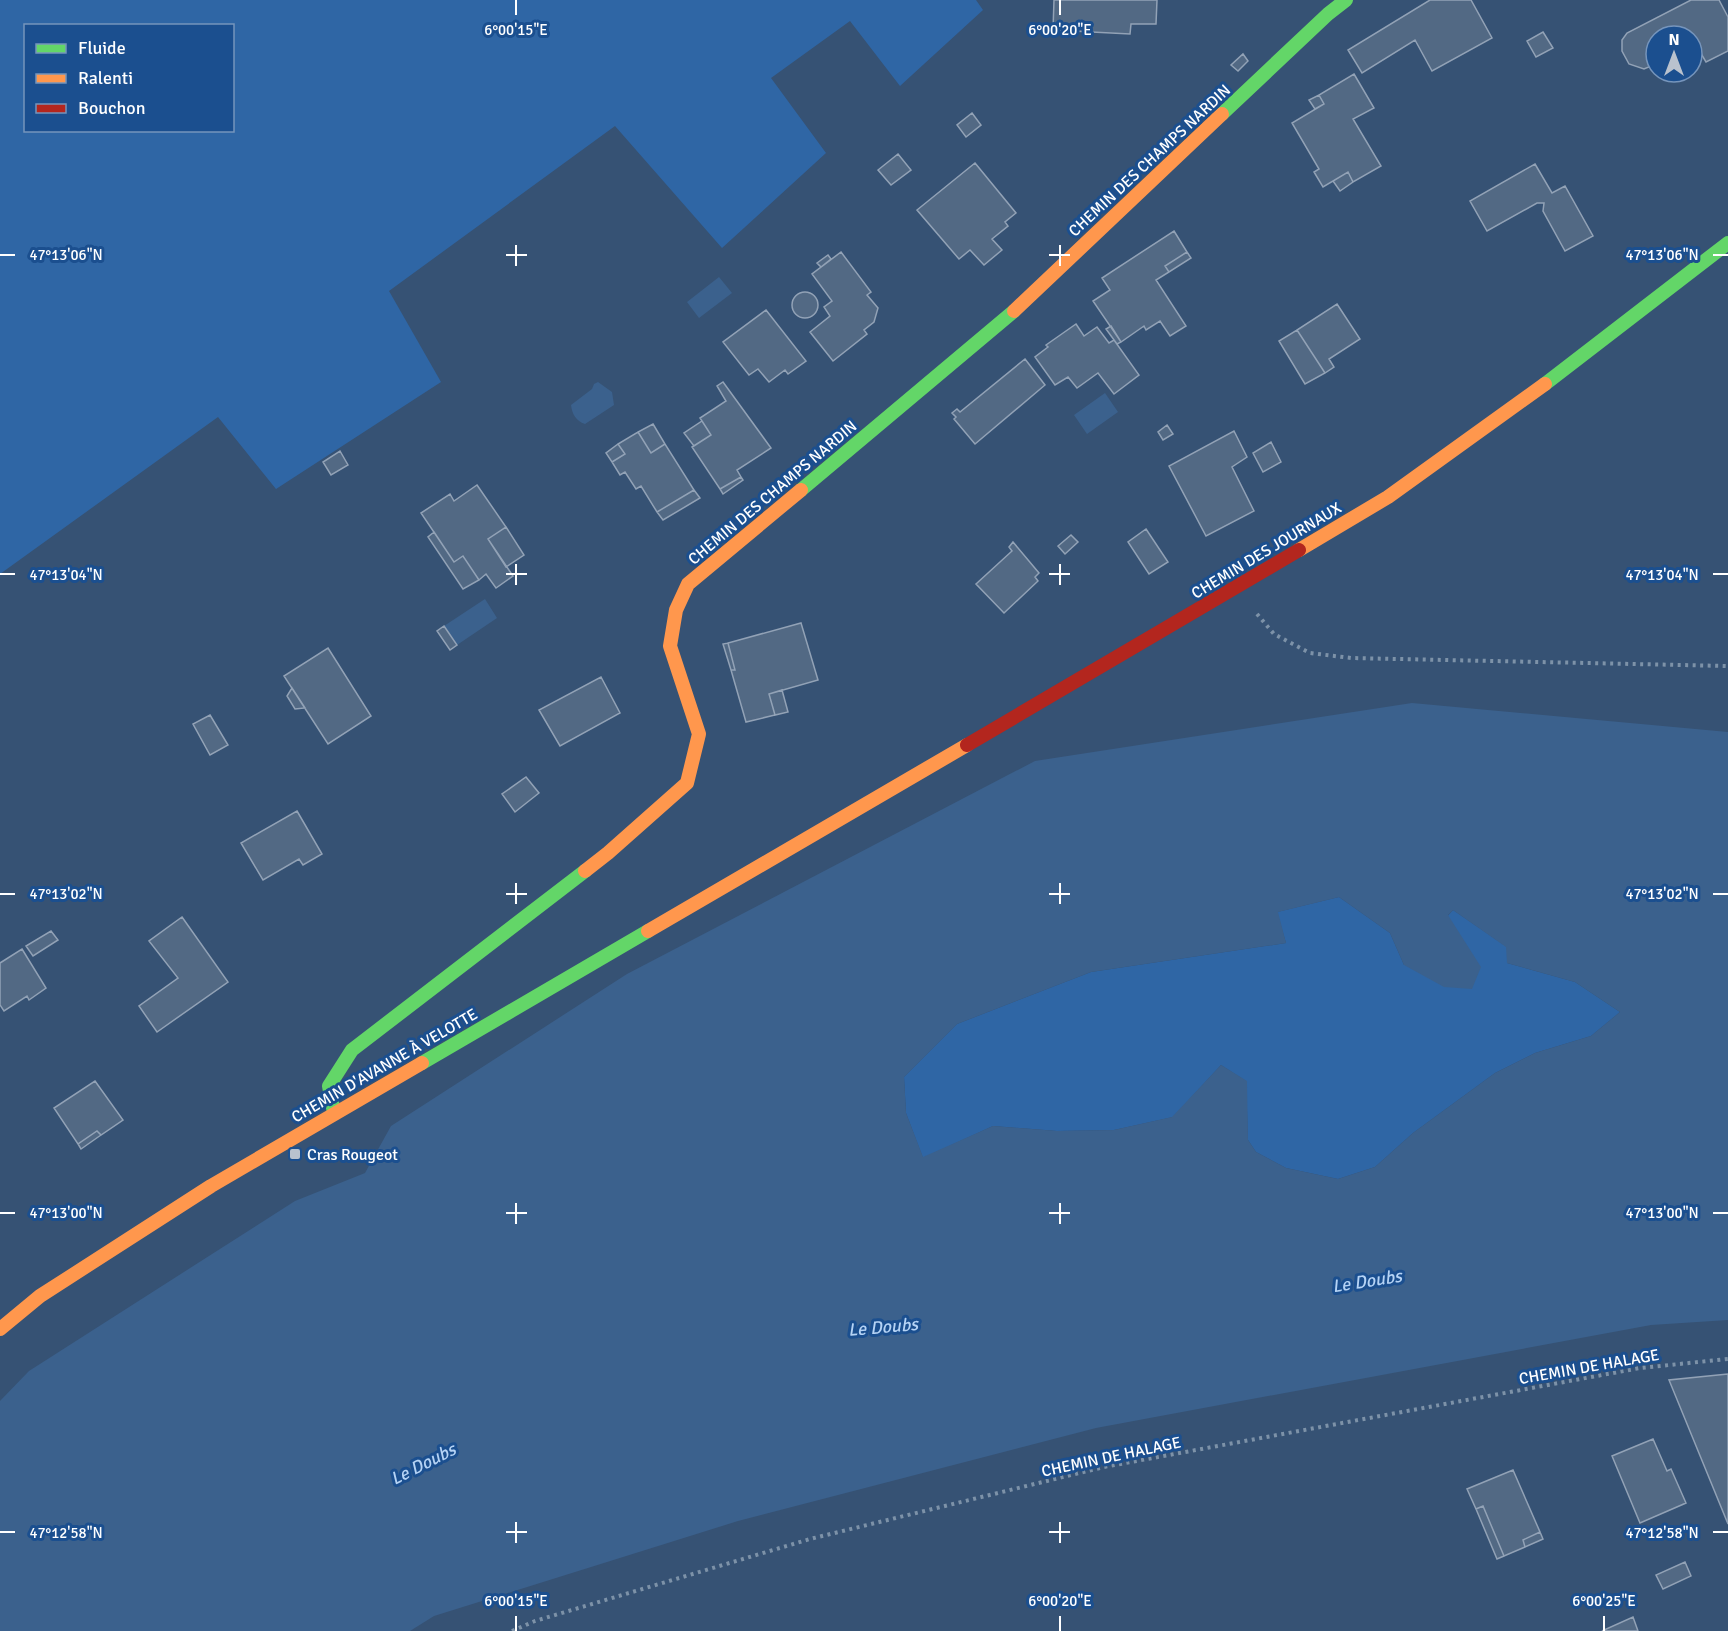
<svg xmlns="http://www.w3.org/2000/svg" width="1728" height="1631" font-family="Signika,sans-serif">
<rect width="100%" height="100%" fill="#365274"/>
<path fill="#2f66a5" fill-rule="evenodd" d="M0,0H976L983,10L900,86L850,21L771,78L826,153L722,248L615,126L389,291L441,382L276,489L218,417L0,574ZM26,26H232V130H26Z
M1339,897L1390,933L1404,965L1453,910L1507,947V963L1575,982L1620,1012L1591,1036L1535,1053L1495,1073L1413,1133L1375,1167L1338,1179L1286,1168L1256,1152L1248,1140L1246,1081L1221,1065L1173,1117L1114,1130L1057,1131L993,1126L923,1158L906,1113L904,1077L957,1024L1091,972L1286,943L1277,912Z"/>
<path fill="#3b618d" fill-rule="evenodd" d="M719,277L732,293L699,318L687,302Z
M598,382L612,392L614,405L585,424C576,421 572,414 571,405L592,389L594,384Z
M1105,393L1118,412L1087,434L1074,415Z
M485,599L497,618L457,645L444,626Z
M1412,703L1728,732V1320L1651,1325L1096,1428L738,1521L434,1616L410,1631H0V1401L29,1371L295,1201L365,1173L391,1126L627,974L1035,761ZM1339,897L1390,933L1404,965L1444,987L1472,989L1481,967L1448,915L1453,910L1506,947L1507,963L1575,982L1620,1012L1591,1036L1535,1053L1495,1073L1413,1133L1375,1167L1338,1179L1286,1168L1256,1152L1248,1140L1247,1081L1221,1065L1172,1117L1114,1130L1057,1131L993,1126L923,1157L906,1113L904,1077L957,1024L1091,972L1286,943L1278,912Z"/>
<path fill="#526984" stroke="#92a2b6" stroke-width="1.5" d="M1054,0H1157L1156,24H1131L1130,34L1053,30Z
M1430,0H1471L1492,38L1432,71L1415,40L1362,73L1348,50Z
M1691,0H1719L1728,17V51L1706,62L1696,45L1692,47V36H1656V64L1644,69L1629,64L1622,51V40L1627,33Z
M1543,32L1553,48L1536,57L1527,41Z
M1243,54L1248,61L1238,71L1231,65Z
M1354,74L1374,108L1353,119L1381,166L1353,182L1348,172L1323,187L1314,172L1319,169L1292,123L1324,104L1319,95Z
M1319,95L1324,104L1315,109L1309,100Z
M972,113L981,125L966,137L957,125Z
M898,154L911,170L891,185L878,170Z
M975,163L1016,213L1005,222L1008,226L992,239L1002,250L984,265L970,250L959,259L917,210Z
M1535,164L1552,193L1565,186L1593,236L1565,251L1543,211L1544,203H1537L1487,231L1470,201Z
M1348,172L1353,182L1340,191L1333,181Z
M1174,231L1187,252L1165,266L1169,272L1156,280L1186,326L1170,336L1160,321L1146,330L1144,326L1121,342L1093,301L1110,290L1102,278Z
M841,252L871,292L867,295L878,308L874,322L864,330L867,334L833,361L810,332L830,316L824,307L832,301L812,274Z
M1187,252L1191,258L1169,272L1165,266Z
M828,255L831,259L821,267L817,263Z
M792 305a13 13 0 1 1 26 0a13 13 0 1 1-26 0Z
M1337,304L1360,339L1329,359L1334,367L1325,373L1297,330Z
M766,310L806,361L788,374L785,370L769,382L758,369L749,375L723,342Z
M1076,324L1084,336L1097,327L1109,343L1114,340L1139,375L1114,394L1098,373L1077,388L1068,377L1055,385L1035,357L1048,347L1046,345Z
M1111,326L1121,342L1117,344L1106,329Z
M1297,330L1325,373L1305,384L1279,341Z
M1025,359L1045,385L975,444L954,419L956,417L952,413L957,409L960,412Z
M723,382L771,448L737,470L741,477L720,489L692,447L711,435L700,418L726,401L717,386Z
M702,421L711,435L694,446L684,433Z
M653,424L665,444L651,453L638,432Z
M1167,425L1173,434L1163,440L1158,432Z
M1234,431L1247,457L1232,467L1254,511L1206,536L1169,466Z
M638,432L651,453L665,444L694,490L657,512L641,486L636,489L625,472L620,475L612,462L625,454L618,444Z
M1271,442L1281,462L1263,472L1253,453Z
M618,444L625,454L612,462L606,453Z
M340,451L348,465L331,475L323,462Z
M741,477L743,480L723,494L720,489Z
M477,485L506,527L488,539L513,576L496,588L486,574L479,580L463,556L454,562L421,513L450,494L454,501Z
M694,490L700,498L663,520L657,512Z
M506,527L524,555L506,567L488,539Z
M1146,529L1168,562L1149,574L1128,542Z
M434,532L454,562L463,556L479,580L463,589L428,537Z
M1071,535L1078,542L1065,554L1058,546Z
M1013,542L1039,573L1035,577L1038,581L1004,613L976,584L1012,551L1009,547Z
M801,623L818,680L769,694L775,715L746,722L731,670H735L728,643Z
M444,626L457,645L450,650L437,631Z
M728,643L735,670H731L723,644Z
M328,648L371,716L328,744L284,676Z
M601,677L620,713L560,746L539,710Z
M292,688L305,708L295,709L287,696Z
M782,690L788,712L775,715L769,694Z
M210,715L228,745L210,755L193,724Z
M526,777L539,793L515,812L502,794Z
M297,811L322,854L303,865L299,859L263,880L241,843Z
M182,917L228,982L157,1032L139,1006L178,978L149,941Z
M51,931L58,940L33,956L26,946Z
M22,949L46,988L29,1000L27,996L4,1011L0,1005V963Z
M95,1081L123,1120L101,1135L97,1131L78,1144L54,1108Z
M97,1131L101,1135L81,1149L78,1144Z
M1728,1374V1524L1669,1380Z
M1653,1439L1667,1471L1671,1469L1686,1503L1640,1523L1612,1456Z
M1513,1470L1540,1532L1523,1540L1525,1547L1504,1556L1483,1506L1476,1509L1467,1489Z
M1483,1506L1504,1556L1497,1559L1476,1509Z
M1540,1532L1543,1539L1525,1547L1523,1540Z
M1685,1562L1691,1576L1663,1589L1656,1575Z
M1633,1617L1638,1631H1602Z"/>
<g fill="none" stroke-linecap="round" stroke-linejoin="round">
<path stroke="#7d92a8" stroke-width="4" stroke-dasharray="3 4.5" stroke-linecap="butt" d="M1257,614L1274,634L1310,653L1351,658L1728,666
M512,1631L535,1621L810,1539L1104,1467L1640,1368L1728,1359"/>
<path stroke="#63d668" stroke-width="14" d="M1222,114L1328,14L1346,0
M1545,384L1728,243
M801,490L1014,311
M422,1063L648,931
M334,1113L329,1086L352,1050L585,871"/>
<path stroke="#ff974d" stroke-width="14" d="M1014,311L1222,114
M1299,550L1388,497L1545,384
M585,871L608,853L687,783L699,734L670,646L676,610L688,584L801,490
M648,931L967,745
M0,1329L40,1296L211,1186L422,1063"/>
<path stroke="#b3261e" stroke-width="14" d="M967,745L1299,550"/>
</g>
<path fill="none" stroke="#fff" stroke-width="2" d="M516,0V15M1060,0V15M516,245V266M1060,245V266M0,255H15M506,255H527M1049,255H1070M1713,255H1728M516,564V585M1060,564V585M0,574H15M506,574H527M1049,574H1070M1713,574H1728M516,883V904M1060,883V904M0,894H15M506,894H527M1049,894H1070M1713,894H1728M516,1203V1224M1060,1203V1224M0,1213H15M506,1213H527M1049,1213H1070M1713,1213H1728M516,1522V1543M1060,1522V1543M0,1532H15M506,1532H527M1049,1532H1070M1713,1532H1728M516,1616V1631M1060,1616V1631M1604,1616V1631"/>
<rect fill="#b9c2ce" stroke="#1b4f8f" stroke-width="2" x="289" y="1148" width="12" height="12" rx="3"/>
<g text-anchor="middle" stroke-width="6" stroke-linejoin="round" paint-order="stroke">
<g font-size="16" fill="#fff" stroke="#1b4f8f">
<text transform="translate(1149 160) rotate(-43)" y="6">CHEMIN DES CHAMPS NARDIN</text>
<text transform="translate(772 492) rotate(-40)" y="6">CHEMIN DES CHAMPS NARDIN</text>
<text transform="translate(1266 550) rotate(-31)" y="6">CHEMIN DES JOURNAUX</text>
<text transform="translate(384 1065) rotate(-30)" y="6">CHEMIN D'AVANNE À VELOTTE</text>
<text transform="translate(1589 1366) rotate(-10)" y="6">CHEMIN DE HALAGE</text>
<text transform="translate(1111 1456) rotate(-12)" y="6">CHEMIN DE HALAGE</text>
</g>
<g font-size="16" fill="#fff" stroke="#1b4f8f" text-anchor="start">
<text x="307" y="1160">Cras Rougeot</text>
</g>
<g font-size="18" font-style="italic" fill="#b5d3f5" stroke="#1b4f8f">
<text transform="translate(1367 1281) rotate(-9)" y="6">Le Doubs</text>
<text transform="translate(883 1327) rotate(-5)" y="6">Le Doubs</text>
<text transform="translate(423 1464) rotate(-27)" y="6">Le Doubs</text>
</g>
</g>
<g font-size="15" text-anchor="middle" fill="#fff" stroke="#1b4f8f" stroke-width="6" stroke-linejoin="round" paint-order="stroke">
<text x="516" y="35">6°00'15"E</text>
<text x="1060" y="35">6°00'20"E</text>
<text x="66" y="260">47°13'06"N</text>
<text x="1662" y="260">47°13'06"N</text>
<text x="66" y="580">47°13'04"N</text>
<text x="1662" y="580">47°13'04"N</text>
<text x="66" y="899">47°13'02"N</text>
<text x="1662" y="899">47°13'02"N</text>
<text x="66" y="1218">47°13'00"N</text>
<text x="1662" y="1218">47°13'00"N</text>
<text x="66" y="1538">47°12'58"N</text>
<text x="1662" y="1538">47°12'58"N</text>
<text x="516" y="1606">6°00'15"E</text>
<text x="1060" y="1606">6°00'20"E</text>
<text x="1604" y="1606">6°00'25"E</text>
</g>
<rect x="24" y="24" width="210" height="108" fill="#1b4f8f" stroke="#7695bc" stroke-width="1.5"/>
<rect x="36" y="44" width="30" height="9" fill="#63d668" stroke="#7695bc" stroke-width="1.5"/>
<text x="78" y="54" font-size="18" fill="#ffffff">Fluide</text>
<rect x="36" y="74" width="30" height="9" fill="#ff974d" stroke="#7695bc" stroke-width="1.5"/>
<text x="78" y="84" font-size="18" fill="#ffffff">Ralenti</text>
<rect x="36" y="104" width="30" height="9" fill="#b3261e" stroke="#7695bc" stroke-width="1.5"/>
<text x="78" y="114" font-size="18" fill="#ffffff">Bouchon</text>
<g transform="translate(1674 54)"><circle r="28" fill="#1b4f8f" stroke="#7695bc" stroke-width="1.5"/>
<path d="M0-4.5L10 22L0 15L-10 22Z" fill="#b9c2ce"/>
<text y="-9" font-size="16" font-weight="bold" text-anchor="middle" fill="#ffffff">N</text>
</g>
</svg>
